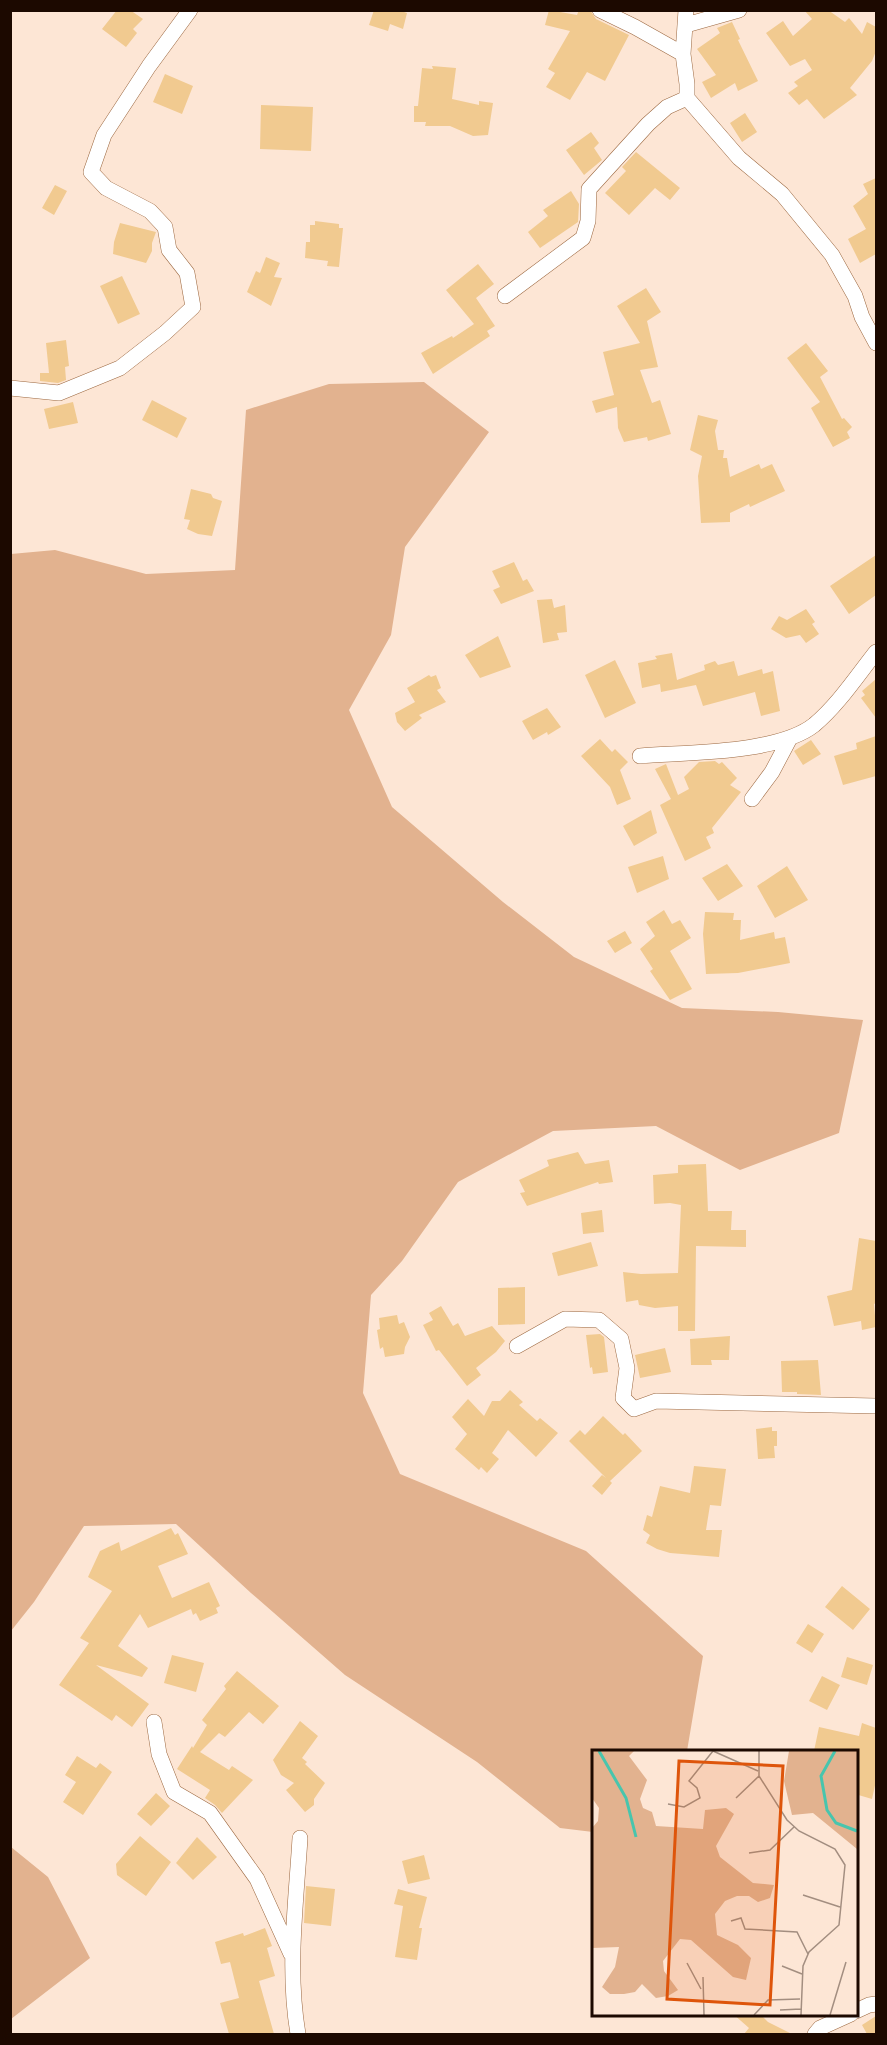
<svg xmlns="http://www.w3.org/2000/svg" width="887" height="2045" font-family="Roboto,sans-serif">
<rect width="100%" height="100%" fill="#fde6d5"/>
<path fill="#e2b28f" d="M424,382L489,432L405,547L391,635L349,710L392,807L503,902L574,957L682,1008L778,1012L863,1020L839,1133L740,1170L656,1126L553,1131L458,1182L402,1261L371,1295L363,1393L400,1474L586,1551L703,1656L687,1751H593V1832L560,1828L477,1762L345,1675L251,1593L176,1524L84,1526L34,1602L11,1631V554L55,550L146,574L235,570L246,410L329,384Z
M11,1847L48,1877L90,1958L11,2019Z"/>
<path fill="#f1ca90" d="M117,10H130L143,19L133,29L137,33L126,47L102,29Z
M374,10H398L407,13L403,29L390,24L388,31L369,25Z
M549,10L577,15L579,10H590L596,19L629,35L605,81L587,72L570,100L546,87L555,73L548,69L570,31L545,25Z
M804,10H828L845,22L849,18L862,34L867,22L876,27V51L872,61L850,88L857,95L824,119L807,99L799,105L788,93L798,86L794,82L812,70L805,59L790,66L766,33L783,21L793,36L812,19Z
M732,22L740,39L738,40L758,81L738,91L735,83L711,98L702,82L716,75L697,49L720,33L717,28Z
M432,66L456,68L452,99L479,105V101L493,103L488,135L473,136L450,126H425L426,122H414V106H418L422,68L433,69Z
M165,74L193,86L182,114L153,102Z
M261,105L313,107L311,151L260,149Z
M745,113L757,132L742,142L730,123Z
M591,132L599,143L594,148L602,160L584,175L566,150Z
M636,152L680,188L670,200L655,188L629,215L605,193L626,171L622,167Z
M876,178V254L860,263L848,239L866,229L853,206L868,194L863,184Z
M55,185L67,191L54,215L42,208Z
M571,191L579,204L578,222L540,248L528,232L548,216L543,210Z
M315,221L339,224V228H343L339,267L327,266L328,261L305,258L306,242H310V225H315Z
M120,223L156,232L152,243V251L146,263L113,254L114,242Z
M266,257L280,263L274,277L282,278L271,306L247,292L256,271L260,273Z
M478,264L494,284L476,298L495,326L487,331L490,336L433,374L421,353L452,336L453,338L474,324L446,290Z
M122,276L140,314L118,324L100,286Z
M646,288L661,312L647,321L658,367L640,370L652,403L660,400L671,434L648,441L647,437L624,442L618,428L617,407L596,413L592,401L614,395L603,352L640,343L617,306Z
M66,340L69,366L65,367L66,380L58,383L40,381V373H49L46,343Z
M806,343L828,371L820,377L842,419L844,418L852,427L847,432L850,438L833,447L811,408L820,402L787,358Z
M152,400L187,418L177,438L142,420Z
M73,402L78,423L49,429L44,409Z
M698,415L718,420L715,431L718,450H724L723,458H727L730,477L759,464L761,469L772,464L785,491L750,507L749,504L730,513V522L701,523L698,476L702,456L690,450Z
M191,489L211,494L213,498L222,501L212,536L198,534L187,529L190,520L184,519Z
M876,555V595L849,614L830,586Z
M514,562L523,581L527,579L534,591L501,604L493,590L500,587L492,571Z
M552,599L554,608L565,605L567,632L557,633L559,640L543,643L537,600Z
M806,609L815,622L812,624L819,634L806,643L800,635L786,638L771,629L779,616L787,620Z
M498,636L511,667L480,678L465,655Z
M672,653L677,680L705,670L704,665L715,661L718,665L734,661L738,676L762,669L763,674L773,671L780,711L761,716L755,692L703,706L696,685L661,692L660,684L642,688L638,663L657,659L655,656Z
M615,660L636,703L605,718L585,675Z
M429,675L431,677L436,675L441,688L437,690L446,702L419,715L422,718L405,731L397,722L395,713L415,702L407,688Z
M876,679V718L861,698L865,695L862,691Z
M547,708L561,727L548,735L547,732L533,740L522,721Z
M876,736V776L843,785L834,756L857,749L856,743Z
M600,739L612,752L615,749L628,762L620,770L631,799L617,805L610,787L581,756Z
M811,740L821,754L803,765L794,751Z
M715,761L719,764L722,762L737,778L730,785L741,792L712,828L714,833L706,837L711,848L685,861L660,805L671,799L655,769L666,764L678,795L689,789L684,777L699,762Z
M651,810L657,833L634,846L623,826Z
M663,856L669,879L637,893L628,867Z
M727,864L743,886L718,901L702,878Z
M787,866L808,900L775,918L757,886Z
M664,910L672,924L680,920L691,938L670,951L692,989L670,1000L650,971L653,969L640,949L655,936L646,922Z
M705,912L734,913L733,920H741L740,940L774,932L775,939L785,937L790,963L738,973L706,974L703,934Z
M625,931L632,943L615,953L607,941Z
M578,1152L585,1164L609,1160L613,1182L599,1184L598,1182L527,1206L520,1193L525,1192L519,1180L549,1166L547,1160Z
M706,1164L708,1211H732L731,1230H746V1247L696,1246L695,1331H678V1306L655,1308L639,1305L638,1300L626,1302L623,1272L641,1274L678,1273L681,1205L670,1203L654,1204L653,1175L678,1173V1165Z
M602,1210L604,1232L583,1234L581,1213Z
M859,1238L876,1241V1303L874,1304L876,1327L862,1330L861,1321L834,1326L827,1296L852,1290Z
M591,1242L598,1266L558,1276L552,1253Z
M525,1287V1324L498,1325V1288Z
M441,1306L453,1326L458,1323L465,1336L492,1326L505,1341L496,1352L476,1368L481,1375L467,1386L439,1350L436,1351L423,1325L433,1320L429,1313Z
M397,1315L399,1324L404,1322L410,1337L405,1347L404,1354L385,1357L383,1347L380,1349L377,1330L380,1329L379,1318Z
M600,1334L604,1337L608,1372L593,1374L592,1367L590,1368L586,1335Z
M730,1336L729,1360H711L712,1365H691L690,1339Z
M665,1348L671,1372L640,1378L635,1355Z
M818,1360L821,1395L797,1394V1392H782L781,1361Z
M510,1390L523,1402L519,1405L537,1421L540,1418L558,1433L536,1457L508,1430L492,1453L499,1459L487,1473L481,1467L479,1470L455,1449L467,1434L452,1417L468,1399L484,1416L492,1401H500Z
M603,1416L623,1435L625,1433L642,1451L610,1481L612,1483L602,1495L592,1486L602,1475L606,1478L569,1441L580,1430L585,1435Z
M772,1427V1431H777V1446H774L775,1458L758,1459L756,1429Z
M694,1466L726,1469L721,1506L710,1505L706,1530H722L719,1557L670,1553L657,1549L646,1543L650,1535L643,1530L647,1515L652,1517L660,1486L690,1493Z
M171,1528L175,1535L178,1533L188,1554L158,1566L172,1598L209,1582L220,1606L216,1608L218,1613L200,1621L196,1613L193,1615L191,1609L148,1628L140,1614L118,1646L148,1668L142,1677L96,1665L149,1704L132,1727L116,1715L112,1721L59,1685L89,1643L80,1638L112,1591L88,1577L100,1551L119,1542L121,1551Z
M842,1586L870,1609L853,1630L825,1607Z
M808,1624L824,1634L812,1653L796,1643Z
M172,1655L204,1663L196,1692L164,1683Z
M847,1657L873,1665L867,1685L841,1677Z
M237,1671L279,1706L263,1724L249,1712L225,1737L219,1733L200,1752L229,1770L232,1766L253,1780L222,1813L215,1805L205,1798L210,1790L177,1769L192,1746L193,1748L207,1725L202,1720L226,1689L224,1686Z
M822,1676L840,1685L827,1710L809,1701Z
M300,1721L318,1736L302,1758L307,1762L305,1764L325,1783L314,1799V1805L305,1812L286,1790L294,1783L281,1775L273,1760Z
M862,1723L876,1728V1781L872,1799L855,1794V1751H814L819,1727L859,1736Z
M77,1756L96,1768L100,1763L112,1772L83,1815L63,1802L76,1782L65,1775Z
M156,1793L170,1806L151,1826L137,1814Z
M140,1836L171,1862L146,1896L117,1875L116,1864Z
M197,1837L217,1857L193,1880L176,1863Z
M424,1855L430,1879L408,1884L402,1861Z
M306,1886L335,1889L331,1926L304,1923Z
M398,1889L427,1897L419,1928H422L417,1960L395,1957L403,1906L394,1904Z
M265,1928L272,1946L267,1948L275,1976L259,1981L274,2034H229L220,2003L239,1998L230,1962L221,1964L215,1942L243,1933L244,1936Z
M732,2013H759L768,2022L792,2034H744L749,2028Z
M876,2016V2034H867L862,2025Z"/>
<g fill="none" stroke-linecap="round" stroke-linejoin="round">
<g stroke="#9c6840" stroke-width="16">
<path id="minor" d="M600,10L635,27L683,54
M686,10L683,54L687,84V98L739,158L782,194L832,255L855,296L862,317L876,343
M686,25L739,10
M505,296L583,238L588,221L589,189L648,124L667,107L687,98
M10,388L59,393L120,368L165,333L193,307L187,273L169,250L165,227L150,211L106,188L91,172L104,135L149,66L190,10
M640,756C686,752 777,754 814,725C838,705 857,676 876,652
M752,799L772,772L790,738
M517,1346L565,1319L599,1320L621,1339L627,1368L623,1398L634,1409L656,1401L876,1406
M154,1722L159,1754L174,1792L210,1813L257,1879L291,1954
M856,2011L869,2005L876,2004
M298,2034C287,1969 296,1904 300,1838
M815,2034L820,2028L851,2014"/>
</g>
<use href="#minor" stroke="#fff" stroke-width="15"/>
</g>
<g transform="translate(592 1750)">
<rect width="266" height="266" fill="#fde6d5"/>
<path d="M0,1H42L37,6L55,30L48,49L51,58L60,62L64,76L111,79L113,60L134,58L142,64L124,96L128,107L161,133L182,135L178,148L166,152L157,146H145L133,151L123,164L125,185L146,195L159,208L154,230L141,227L99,190L88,189L71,211L72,221L86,240L76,246L64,248L50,234L43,242L32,244H18L10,237L23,217L27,197L0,198V78L6,71L7,58L0,48ZM197,1H265V99L221,63L200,65L192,31Z" fill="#e2b28f"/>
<path fill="none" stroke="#48c5ad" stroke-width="3" d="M7,1L34,48L44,87M243,1L229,26L235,60L244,73L265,81"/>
<path fill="none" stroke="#a38e80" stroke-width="1.5" d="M121,1L166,21M167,1V26L195,70L207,81L243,99L253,115L247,175L217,202L211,216L209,265M144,48L167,26M76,54L92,57L108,48L105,38L97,31L121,1M157,103L178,100L202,77M211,145L248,157M139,171L149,168L153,179L205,182L216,204M95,213L109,239M190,216L210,224M111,227L112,265M188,260L209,259M162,265L176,250L208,249M238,265L254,212"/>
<path fill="#de550b" fill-opacity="0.15" stroke="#de550b" stroke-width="3" d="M87,11L191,16L178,255L75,249Z"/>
<rect width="266" height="266" fill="none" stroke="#1c0900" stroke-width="3"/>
</g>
<rect width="887" height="2045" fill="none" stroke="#1c0900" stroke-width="24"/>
</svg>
